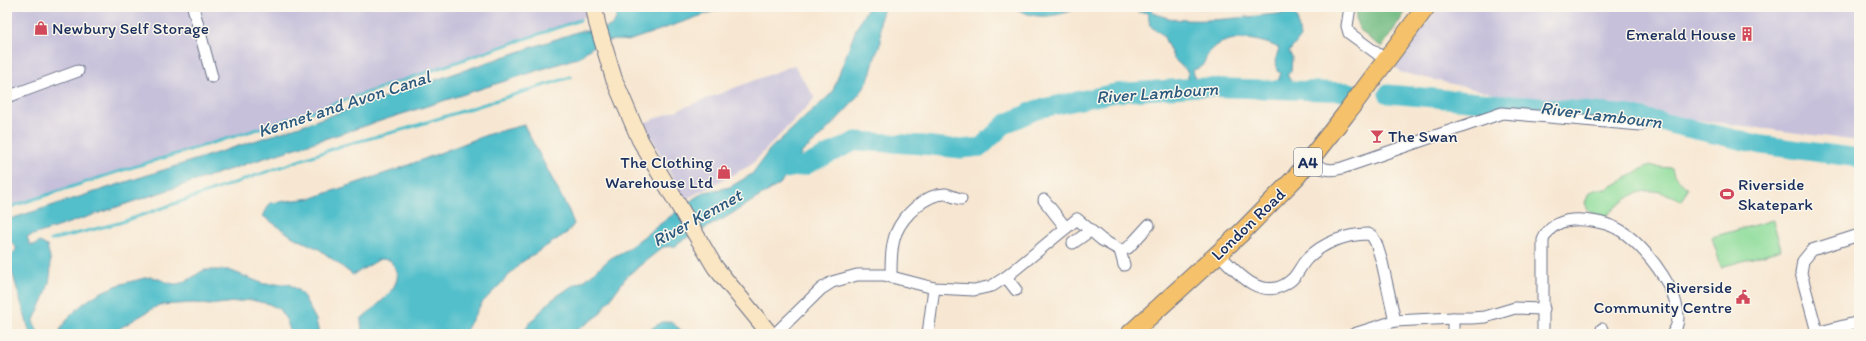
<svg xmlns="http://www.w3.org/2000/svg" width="1866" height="341" viewBox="0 0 1866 341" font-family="Itim,sans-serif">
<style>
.industrial{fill:#c6c0da}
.green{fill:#8fdd9b;stroke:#55867c}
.forest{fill:#73bc83;stroke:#477670}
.water{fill:#52bfcb;stroke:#367794}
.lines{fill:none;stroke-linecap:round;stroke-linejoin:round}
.stream{stroke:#52bfcb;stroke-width:3}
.river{stroke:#52bfcb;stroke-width:19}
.street-casing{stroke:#686f87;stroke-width:13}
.secondary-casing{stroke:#686f87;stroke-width:18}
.primary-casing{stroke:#686f87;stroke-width:20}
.street{stroke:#fff;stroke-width:11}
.secondary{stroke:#fbe6c4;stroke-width:16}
.primary{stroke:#f5c16b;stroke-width:18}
.labels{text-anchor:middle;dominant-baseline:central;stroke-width:3;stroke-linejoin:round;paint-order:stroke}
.shield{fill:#fbf7ec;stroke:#5e6b89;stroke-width:1}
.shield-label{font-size:16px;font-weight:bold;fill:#1b2f5e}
.poi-label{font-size:17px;fill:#1b2f5e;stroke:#fbf7ec;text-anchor:start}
.street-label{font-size:17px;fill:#1b2f5e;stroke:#fbf7ec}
.water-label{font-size:18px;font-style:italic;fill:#2c5a7f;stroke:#fbf7ec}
</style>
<rect width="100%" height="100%" fill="#fbf7ec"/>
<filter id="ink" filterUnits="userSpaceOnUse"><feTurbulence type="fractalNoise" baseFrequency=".025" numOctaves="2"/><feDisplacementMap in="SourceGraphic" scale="8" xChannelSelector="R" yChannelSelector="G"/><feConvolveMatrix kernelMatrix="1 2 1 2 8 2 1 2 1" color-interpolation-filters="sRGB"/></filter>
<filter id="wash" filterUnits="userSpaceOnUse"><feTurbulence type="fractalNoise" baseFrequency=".012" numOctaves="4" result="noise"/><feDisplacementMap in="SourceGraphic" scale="16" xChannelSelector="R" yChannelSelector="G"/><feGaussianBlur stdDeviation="0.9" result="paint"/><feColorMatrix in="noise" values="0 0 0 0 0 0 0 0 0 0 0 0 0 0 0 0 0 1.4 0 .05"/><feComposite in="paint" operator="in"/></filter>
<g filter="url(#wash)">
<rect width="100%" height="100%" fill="#f7e7d2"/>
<g class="industrial">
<path d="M7,7H594L580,20L275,124L117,172L7,208Z"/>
<path d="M1439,7H1859V141L1496,94L1400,72L1395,65Z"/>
<path d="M794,65L815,98L751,165L684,200L644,123Z"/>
</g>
<g class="green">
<path d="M1647,166L1672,168L1674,175L1687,189L1682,201C1647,182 1632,191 1605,217C1594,214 1589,214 1585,203L1589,193L1597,189H1607Z"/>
<path d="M1773,220L1781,250L1721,267L1712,237Z"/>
</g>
<path class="forest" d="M1357,7H1409L1382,47C1365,35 1352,29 1357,7Z"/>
<g class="water">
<path d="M617,7H629L633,13L660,7H726L628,41C608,38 594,43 580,57L240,166L27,237L30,245H35L40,242L47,246C57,277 45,295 33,322L39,334L30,333L10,265L9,257L16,250V247L11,242L7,243V220L276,134L580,31C587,32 606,29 612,25C617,21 617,13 617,7Z"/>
<path d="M868,7H884L880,21L881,42L876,54L870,75L864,88L848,108L818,139L802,152L798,161L780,184L723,219L679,242L676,246L663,247L627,276L598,316L571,334H522L530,323L550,301L572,286L585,280L611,258L626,250L696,197L705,192L730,187L752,174L770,149L832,93L856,29Z"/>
<path d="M1014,7H1081C1059,16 1035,22 1014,7Z"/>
<path d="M1135,7H1152L1151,11C1177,30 1257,14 1292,13L1297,17L1300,38L1289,52L1292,57L1291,71L1287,74L1291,82L1278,81L1281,73L1277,71L1276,58L1279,48C1258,38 1222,31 1207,56C1203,64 1204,67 1193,70L1195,79L1188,78V72L1174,59L1163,35L1150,26L1148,14L1145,12H1138Z"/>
<path d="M524,125L569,211L574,224L568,232L522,262L481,304L464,334H362L361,319C372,309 401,289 397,272C396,268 392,264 390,260L380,259L353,275L319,249L293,237L263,216L270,203L312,198L398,169L489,134Z"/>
<path d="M204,270H229L264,284H289L298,290L304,297L316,320L319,334H291L287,321L279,309L269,304L251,300L209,305L195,303L159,305L110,334H58C73,305 102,288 133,281C139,280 145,277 151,277C160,278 170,285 177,284C188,282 195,275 204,270Z"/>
<path d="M661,322H671L686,334H644Z"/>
</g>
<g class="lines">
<g class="stream">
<path d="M1192,7H1219"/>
<path d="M7,208L117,172L275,124L580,20"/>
<path d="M51,240L119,223L341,146L405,129L571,77"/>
</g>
<g class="river">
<path d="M1388,94L1630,115L1762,145L1859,158"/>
<path d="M768,172L804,166L856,141L923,145L961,149L981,147L1005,124L1038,109L1115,93L1199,87L1350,92"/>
</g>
</g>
</g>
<g filter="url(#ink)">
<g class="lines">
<defs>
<g id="street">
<path d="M193,7L212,77"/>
<path d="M1350,7L1347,26L1349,33L1386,60"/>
<path d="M7,97L78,71"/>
<path d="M1310,160C1321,169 1328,172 1342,168L1502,113L1641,125"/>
<path d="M1044,200L1066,228"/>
<path d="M1073,243L1090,231"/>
<path d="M1120,250L1124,265"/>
<path d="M1219,254C1237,273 1262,303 1290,281C1298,275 1300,266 1307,259C1322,243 1346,234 1368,234L1372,236L1376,243L1382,262L1395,321"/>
<path d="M891,277C891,262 891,246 896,233C903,216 926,193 946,194C950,195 956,198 961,199"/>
<path d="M1006,277L1016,290"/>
<path d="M1817,332L1801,273L1803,261L1812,250L1859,235"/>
<path d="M775,334L821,289L832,282L857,275H884L934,288L974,290L992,286L1006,277L1077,219L1102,240L1120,250L1128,248L1149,225"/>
<path d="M928,334L934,288"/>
<path d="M1354,334L1395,321L1453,318H1472L1485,317L1515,308L1544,309"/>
<path d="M1453,334V318"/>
<path d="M1543,334V240C1548,228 1559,221 1572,220C1585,219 1604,222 1616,228C1642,240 1696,307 1672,334"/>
<path d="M1601,334L1602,329"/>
<path d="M1812,334L1859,322"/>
</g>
<path id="secondary" d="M594,7L597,23L614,79L640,140L715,267L770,334"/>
<path id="primary" d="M1130,334L1241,233L1296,177L1345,115L1426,7"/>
</defs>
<use href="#street" class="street-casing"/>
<use href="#secondary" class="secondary-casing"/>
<use href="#primary" class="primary-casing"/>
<use href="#street" class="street"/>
<use href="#secondary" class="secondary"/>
<use href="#primary" class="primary"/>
</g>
</g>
<defs>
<symbol id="shop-bare" viewBox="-9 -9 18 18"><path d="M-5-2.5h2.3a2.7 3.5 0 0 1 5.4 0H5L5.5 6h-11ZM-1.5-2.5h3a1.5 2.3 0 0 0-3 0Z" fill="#d1495b" stroke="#fbf7ec" stroke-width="2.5" paint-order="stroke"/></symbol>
<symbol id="building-bare" viewBox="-9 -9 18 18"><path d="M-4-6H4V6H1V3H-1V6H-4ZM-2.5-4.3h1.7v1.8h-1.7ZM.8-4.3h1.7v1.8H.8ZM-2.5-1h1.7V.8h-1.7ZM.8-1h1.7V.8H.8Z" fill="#d1495b" stroke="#fbf7ec" stroke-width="2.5" paint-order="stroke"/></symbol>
<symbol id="bar-bare" viewBox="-9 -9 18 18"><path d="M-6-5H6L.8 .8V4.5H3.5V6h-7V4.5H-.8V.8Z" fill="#d1495b" stroke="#fbf7ec" stroke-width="2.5" paint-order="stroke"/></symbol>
<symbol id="stadium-bare" viewBox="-9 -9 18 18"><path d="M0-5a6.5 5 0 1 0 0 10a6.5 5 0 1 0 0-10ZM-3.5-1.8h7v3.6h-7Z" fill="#d1495b" stroke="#fbf7ec" stroke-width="2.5" paint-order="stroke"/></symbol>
<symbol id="civic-bare" viewBox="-9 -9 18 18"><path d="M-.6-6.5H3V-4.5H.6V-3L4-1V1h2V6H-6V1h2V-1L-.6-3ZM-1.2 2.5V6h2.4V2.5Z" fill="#d1495b" stroke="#fbf7ec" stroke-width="2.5" paint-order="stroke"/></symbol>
</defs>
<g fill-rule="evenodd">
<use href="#shop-bare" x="31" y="18" width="20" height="20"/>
<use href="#building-bare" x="1737" y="24" width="20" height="20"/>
<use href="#bar-bare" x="1367" y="126" width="20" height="20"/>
<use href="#shop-bare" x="714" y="162" width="20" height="20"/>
<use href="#stadium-bare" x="1717" y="184" width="20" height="20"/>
<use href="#civic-bare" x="1733" y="287" width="20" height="20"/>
</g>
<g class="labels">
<rect class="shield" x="1294" y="148" width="28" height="28" rx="3"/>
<g class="shield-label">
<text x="1308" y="162">A4</text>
</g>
<g class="poi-label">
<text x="52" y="28">Newbury Self Storage</text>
<text x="1736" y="34" text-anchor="end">Emerald House</text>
<text x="1388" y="136">The Swan</text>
<text x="713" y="162" text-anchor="end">The Clothing<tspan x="713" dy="20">Warehouse Ltd</tspan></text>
<text x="1738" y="184">Riverside<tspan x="1738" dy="20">Skatepark</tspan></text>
<text x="1732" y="287" text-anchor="end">Riverside<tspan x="1732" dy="20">Community Centre</tspan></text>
</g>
<g class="street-label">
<text transform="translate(1248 224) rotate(-44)">London Road</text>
</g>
<g class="water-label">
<text transform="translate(1157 93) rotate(-4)">River Lambourn</text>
<text transform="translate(344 104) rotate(-18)">Kennet and Avon Canal</text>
<text transform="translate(1601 115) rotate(7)">River Lambourn</text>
<text transform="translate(697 218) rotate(-29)">River Kennet</text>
</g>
</g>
<rect width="1866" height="341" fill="none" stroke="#fbf7ec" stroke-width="24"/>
</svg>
